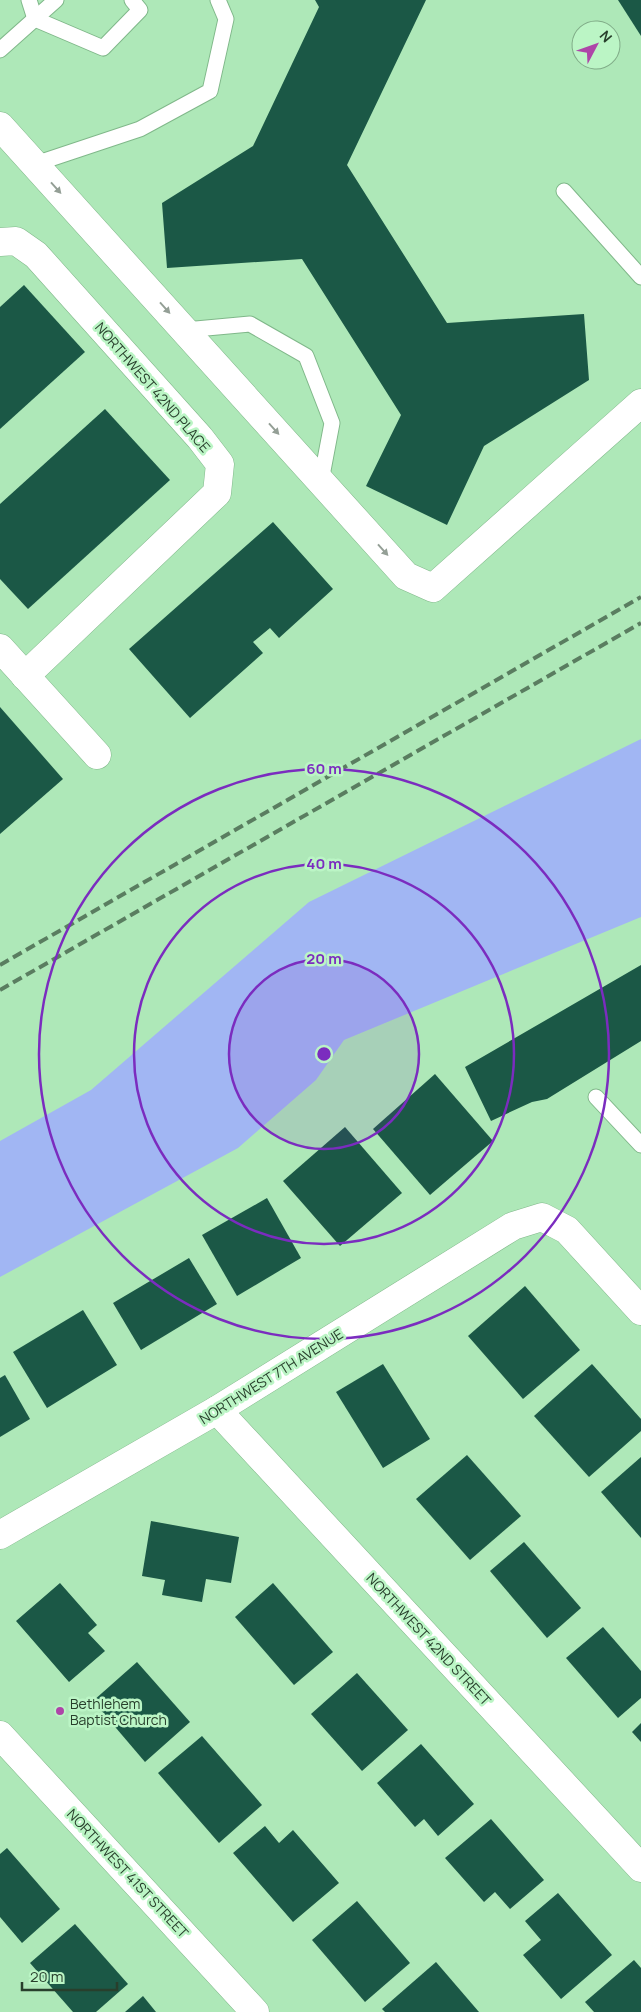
<svg xmlns="http://www.w3.org/2000/svg" width="641" height="2012" viewBox="0 0 641 2012" font-family="Manrope,sans-serif">
<style>
.water{fill:#a1b6f3}
.building{fill:#1b5846}
.lines{fill:none;stroke-linecap:round;stroke-linejoin:round}
.service-casing{stroke:#80b88a;stroke-width:17}
.minor-casing{stroke:#80b88a;stroke-width:29}
.service{stroke:#fff;stroke-width:15}
.minor{stroke:#fff;stroke-width:28}
.rail{stroke:#5a7d60;stroke-width:4;stroke-dasharray:10 5;stroke-linecap:butt}
.oneway{fill:#949f96}
.ring{fill:none;stroke:#7b2cbf;stroke-width:2.5}
.poi-dot{fill:#ae45a8;stroke:#bbf5c5;stroke-width:2}
.labels{text-anchor:middle;dominant-baseline:central;stroke-width:5;stroke-linejoin:round;paint-order:stroke}
.street-label{font-size:14px;fill:#283f2c;stroke:#bbf5c5}
.poi-label{font-size:14px;fill:#283f2c;stroke:#bbf5c5;text-anchor:start}
.centre{fill:#7b2cbf;stroke:#bbf5c5;stroke-width:2.5}
.ring-label{font-size:15px;text-anchor:middle;font-weight:bold;fill:#7b2cbf;stroke:#bbf5c5;stroke-width:5;stroke-linejoin:round;paint-order:stroke}
</style>
<rect width="100%" height="100%" fill="#aee8b8"/>
<path class="water" d="M641,739V917L344,1040L316,1080L238,1148L0,1277V1141L91,1090L309,902Z"/>
<g class="building">
<path d="M315,0H426L347,165L447,323L584,314L589,380L484,446L447,525L366,486L401,415L302,259L167,268L162,203L253,146L319,7Z"/>
<path d="M618,0H641V36Z"/>
<path d="M24,285L85,352L0,429V307Z"/>
<path d="M105,409L170,480L28,609L0,579V504Z"/>
<path d="M273,522L333,589L279,638L270,628L253,642L263,653L190,718L129,649Z"/>
<path d="M0,707L63,779L0,834Z"/>
<path d="M641,965V1041L547,1099L532,1102L491,1121L465,1067Z"/>
<path d="M435,1074L493,1141L430,1195L373,1129Z"/>
<path d="M345,1127L402,1193L340,1246L283,1181Z"/>
<path d="M267,1198L301,1258L237,1296L202,1235Z"/>
<path d="M189,1258L217,1304L141,1350L113,1303Z"/>
<path d="M525,1286L580,1350L523,1399L468,1336Z"/>
<path d="M83,1310L117,1365L47,1408L13,1352Z"/>
<path d="M383,1364L430,1439L383,1468L336,1392Z"/>
<path d="M592,1364L641,1419V1431L589,1477L534,1416Z"/>
<path d="M5,1375L30,1419L0,1437V1378Z"/>
<path d="M467,1455L521,1516L470,1560L416,1499Z"/>
<path d="M641,1457V1538L601,1492Z"/>
<path d="M151,1521L239,1537L231,1583L206,1579L202,1602L162,1595L165,1580L142,1576Z"/>
<path d="M524,1542L581,1608L547,1638L490,1571Z"/>
<path d="M60,1583L97,1625L88,1633L105,1651L69,1682L16,1621Z"/>
<path d="M273,1583L333,1652L294,1685L235,1617Z"/>
<path d="M603,1627L641,1671V1698L618,1718L566,1658Z"/>
<path d="M137,1662L190,1722L145,1762L93,1701Z"/>
<path d="M357,1673L408,1730L362,1771L311,1714Z"/>
<path d="M641,1723V1742L632,1732Z"/>
<path d="M202,1736L262,1805L219,1843L158,1773Z"/>
<path d="M421,1744L474,1804L438,1836L424,1819L415,1827L377,1783Z"/>
<path d="M491,1819L544,1880L510,1909L495,1892L484,1902L445,1858Z"/>
<path d="M265,1826L279,1843L293,1830L339,1883L293,1922L233,1853Z"/>
<path d="M7,1848L60,1909L22,1943L0,1917V1854Z"/>
<path d="M558,1893L612,1955L561,1999L523,1955L541,1940L525,1921Z"/>
<path d="M357,1901L410,1963L365,2002L312,1940Z"/>
<path d="M75,1924L128,1984L96,2012H73L30,1963Z"/>
<path d="M634,1960L641,1968V2012H594L585,2002Z"/>
<path d="M436,1962L479,2012H385L382,2009Z"/>
<path d="M143,1996L156,2012H125Z"/>
</g>
<g class="lines">
<defs>
<g id="service">
<path d="M29,0L35,19L103,48L140,10L132,0"/>
<path d="M0,50L56,0"/>
<path d="M35,164L140,129L210,91L226,19L218,0"/>
<path d="M564,191L641,277"/>
<path d="M185,330L250,324L306,356L332,423L321,481"/>
<path d="M596,1097L641,1145"/>
</g>
<g id="minor">
<path d="M0,126L406,576L433,588L641,403"/>
<path d="M0,242L16,241L36,255L200,438L220,464L217,493L25,676"/>
<path d="M0,648L97,755"/>
<path d="M217,1410L641,1868"/>
<path d="M0,1535L217,1410L513,1226L542,1217L567,1230L641,1311"/>
<path d="M0,1735L255,2012"/>
</g>
</defs>
<use href="#service" class="service-casing"/>
<use href="#minor" class="minor-casing"/>
<use href="#service" class="service"/>
<use href="#minor" class="minor"/>
<g class="rail">
<path d="M0,965L641,597"/>
<path d="M0,990L641,623"/>
</g>
</g>
<defs><path id="oneway-solid" d="M-6-.8H1V-3.2L6.5 0L1 3.2V.8H-6Z" transform="scale(1.25)"/></defs>
<g class="oneway">
<use href="#oneway-solid" transform="translate(56 188) rotate(48)"/>
<use href="#oneway-solid" transform="translate(165 308) rotate(48)"/>
<use href="#oneway-solid" transform="translate(274 429) rotate(48)"/>
<use href="#oneway-solid" transform="translate(383 550) rotate(48)"/>
</g>
<circle cx="324" cy="1054" r="95" fill="#7b2cbf" fill-opacity=".12"/>
<g class="ring">
<circle cx="324" cy="1054" r="95"/>
<circle cx="324" cy="1054" r="190"/>
<circle cx="324" cy="1054" r="285"/>
</g>
<circle class="poi-dot" cx="60" cy="1711" r="5"/>
<g class="labels">
<g class="street-label">
<text transform="translate(153 387) rotate(49)">NORTHWEST 42ND PLACE</text>
<text transform="translate(271 1376) rotate(-32)">NORTHWEST 7TH AVENUE</text>
<text transform="translate(429 1639) rotate(47)">NORTHWEST 42ND STREET</text>
<text transform="translate(128 1873) rotate(47)">NORTHWEST 41ST STREET</text>
</g>
<g class="poi-label">
<text x="70" y="1703">Bethlehem<tspan x="70" dy="16">Baptist Church</tspan></text>
</g>
</g>
<circle cx="324" cy="1054" r="8" class="centre"/>
<g class="ring-label">
<text x="324" y="774">60 m</text>
<text x="324" y="869">40 m</text>
<text x="324" y="964">20 m</text>
</g>
<g transform="translate(596 45) rotate(49)"><circle r="24" fill="#bbf5c5" stroke="#80ac88"/>
<path d="M0-4L9 19L0 12L-9 19Z" fill="#ae45a8"/>
<text y="-8" font-size="14" font-weight="bold" text-anchor="middle" fill="#283f2c">N</text>
</g>
<path d="M22 1982v8h95v-8" fill="none" stroke="#283f2c" stroke-width="2.5"/>
<text x="30" y="1982" font-size="15" fill="#283f2c" stroke="#bbf5c5" stroke-width="4" paint-order="stroke">20 m</text>
</svg>
